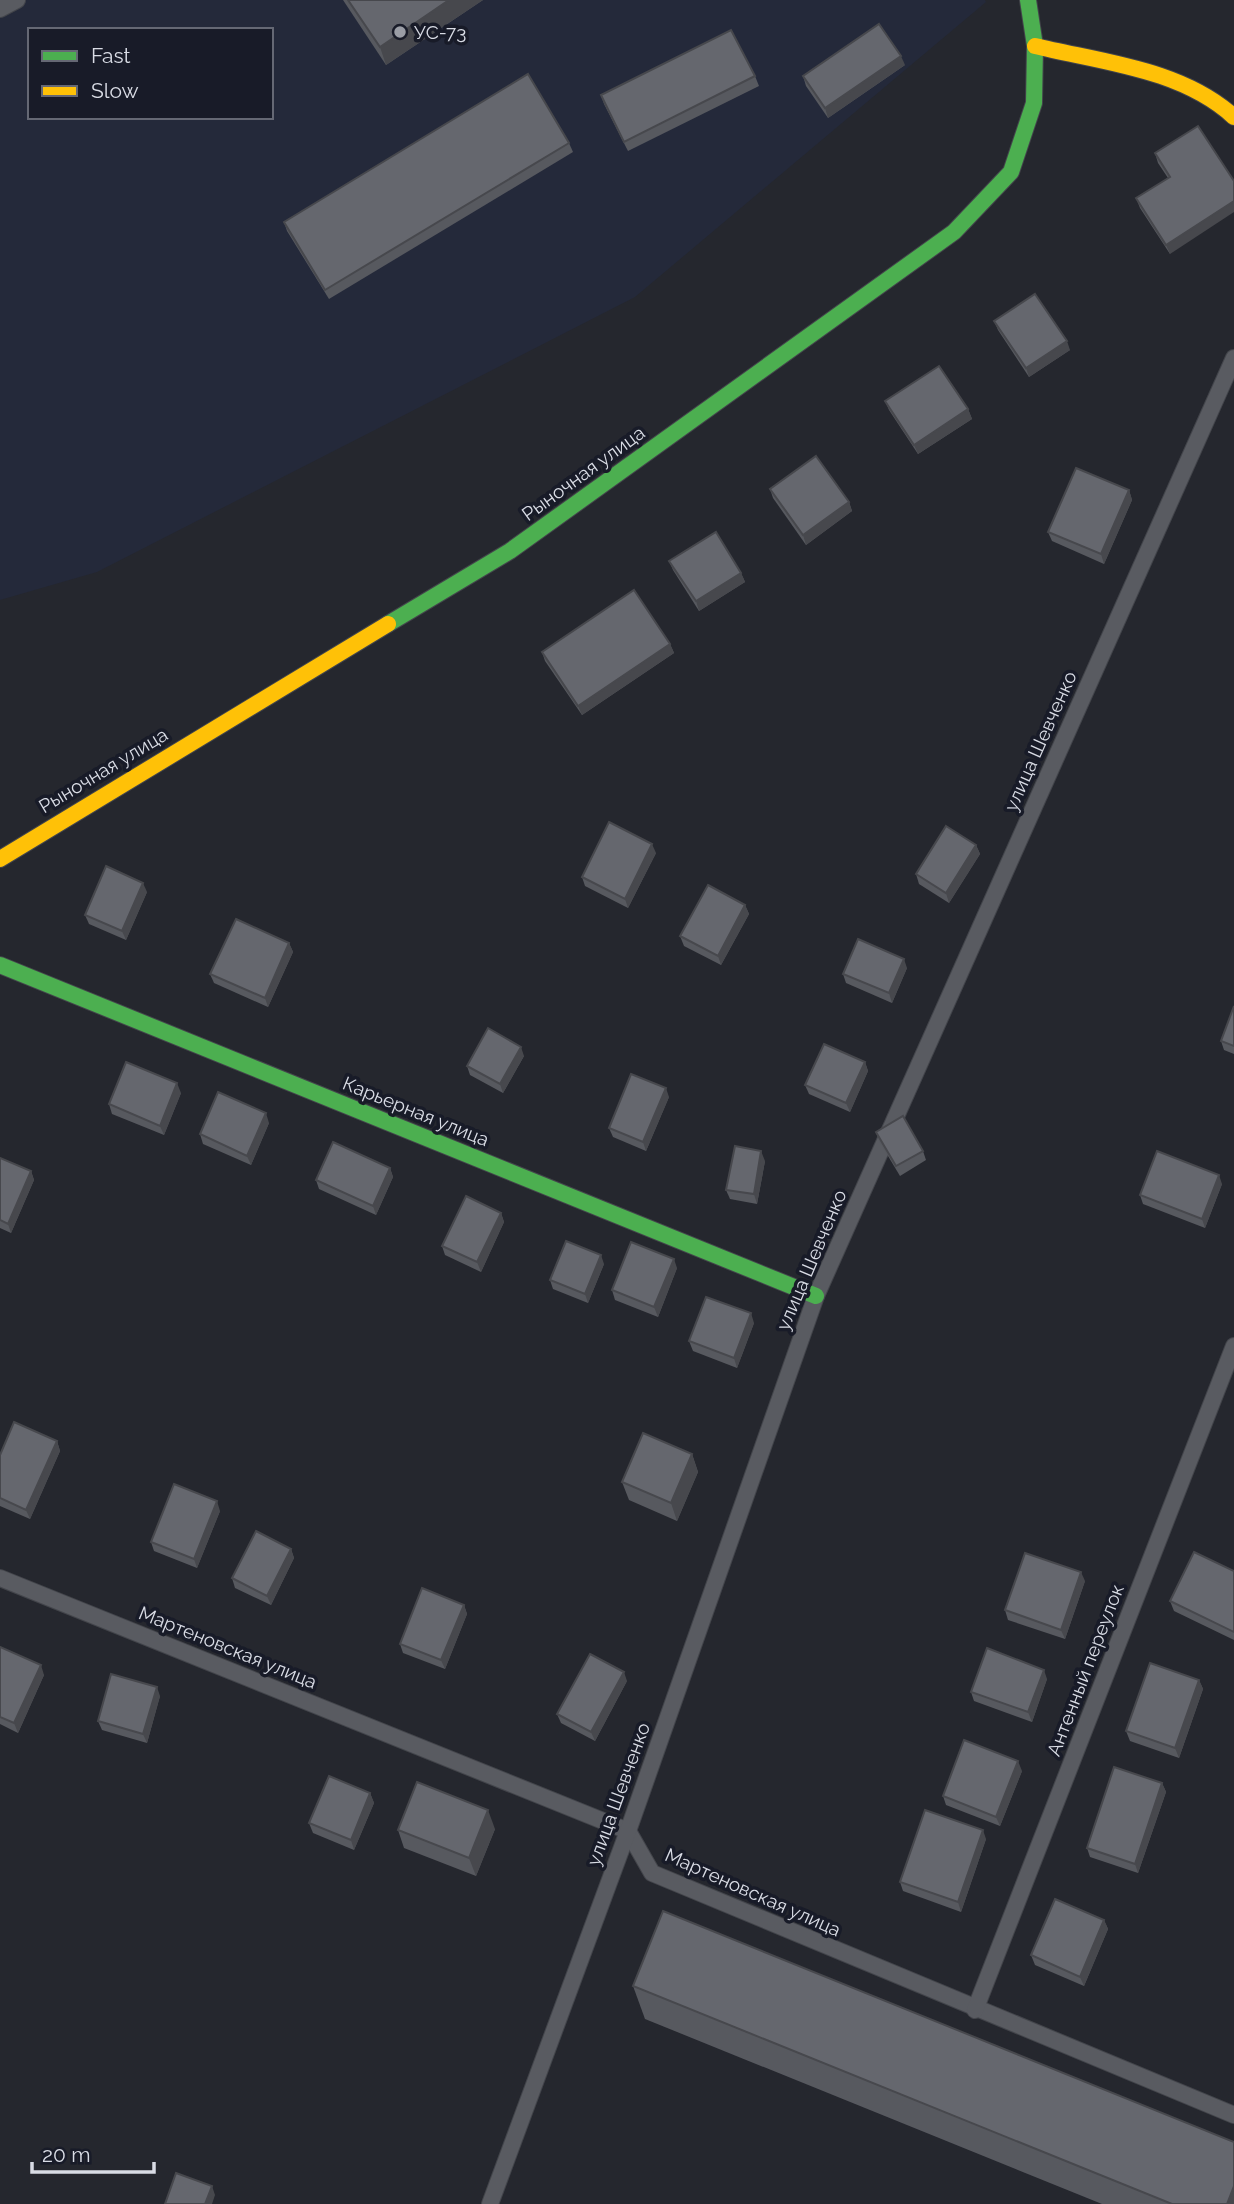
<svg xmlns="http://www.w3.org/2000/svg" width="1234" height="2204" viewBox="0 0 1234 2204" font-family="Raleway,sans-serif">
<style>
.built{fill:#24293a;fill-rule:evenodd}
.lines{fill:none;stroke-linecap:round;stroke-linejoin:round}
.lane-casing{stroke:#43454b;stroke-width:18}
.fast-casing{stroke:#43454b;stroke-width:18}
.slow-casing{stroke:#43454b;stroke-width:18}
.lane{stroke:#595b61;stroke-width:16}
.fast{stroke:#4caf50;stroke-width:16}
.slow{stroke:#ffc107;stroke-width:16}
.wall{fill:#57595f}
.shaded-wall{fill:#47484d}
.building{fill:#65676e;stroke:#47484d;stroke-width:2}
.poi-dot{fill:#9a9da5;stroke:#181b28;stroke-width:2.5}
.labels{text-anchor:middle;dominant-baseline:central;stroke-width:7;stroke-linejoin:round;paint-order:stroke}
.poi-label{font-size:19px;fill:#d9dce5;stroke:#181b28;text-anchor:start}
.street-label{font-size:19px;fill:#d9dce5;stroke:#181b28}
</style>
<rect width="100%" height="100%" fill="#25272e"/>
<path class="built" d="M0,0H985L986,2L635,297L97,572L0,600ZM30,30H271V117H30Z"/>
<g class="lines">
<defs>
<g id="lane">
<path d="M0,9L17,0"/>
<path d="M0,1578L628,1831L652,1873L1234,2115"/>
<path d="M975,2010L1234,1346"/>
<path d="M490,2204L628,1831L816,1296L1234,358"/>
</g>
<g id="fast">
<path d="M388,624L510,551L954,232L1011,172L1034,103L1035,46L1028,0"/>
<path d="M0,965L816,1296"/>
</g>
<g id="slow">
<path d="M1035,46C1101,62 1182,69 1234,117"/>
<path d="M0,859L388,624"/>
</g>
</defs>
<use href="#lane" class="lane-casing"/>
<use href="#fast" class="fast-casing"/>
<use href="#slow" class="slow-casing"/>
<use href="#lane" class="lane"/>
<use href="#fast" class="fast"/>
<use href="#slow" class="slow"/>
</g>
<g class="wall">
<path d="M343,0H483L386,65Z"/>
<path d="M905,65L828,118L806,86L803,76Z"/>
<path d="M755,76L759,86L628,151L604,104L601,95Z"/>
<path d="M1198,126L1170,254L1140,208L1136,198L1168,178L1158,163L1155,153Z"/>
<path d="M569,143L573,152L329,299L287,231L284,222Z"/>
<path d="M994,321L1070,350L1029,377L998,330Z"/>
<path d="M885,401L968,409L972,419L918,454L889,410Z"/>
<path d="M770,489L849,502L852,511L806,545L773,498Z"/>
<path d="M1129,490L1132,500L1104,564L1052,541L1048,532Z"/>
<path d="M669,561L741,573L745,582L699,611L673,570Z"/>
<path d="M670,644L674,653L582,715L545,661L542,652Z"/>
<path d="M976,845L980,854L949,903L919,884L916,874Z"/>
<path d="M656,853L628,908L585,886L582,877Z"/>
<path d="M147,892L126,940L89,924L85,915Z"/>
<path d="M745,905L749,914L721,965L684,946L680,936Z"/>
<path d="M289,943L293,952L268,1007L214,983L210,974Z"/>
<path d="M907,968L892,1003L846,983L843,974Z"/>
<path d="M1234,1006V1054L1224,1050L1221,1041Z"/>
<path d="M524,1056L503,1093L470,1075L467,1066Z"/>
<path d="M865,1062L868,1071L850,1112L809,1094L805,1085Z"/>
<path d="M181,1093L164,1135L112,1114L109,1104Z"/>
<path d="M669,1097L646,1151L613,1137L609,1128Z"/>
<path d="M269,1123L251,1165L203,1144L200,1134Z"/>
<path d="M876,1132L923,1151L926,1160L900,1176L879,1141Z"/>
<path d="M0,1158L31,1171L34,1180L11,1233L0,1228Z"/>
<path d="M765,1161L757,1204L730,1199L726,1190Z"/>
<path d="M390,1168L393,1177L376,1215L319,1189L316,1180Z"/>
<path d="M1222,1184L1205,1228L1143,1204L1140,1195Z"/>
<path d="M501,1213L504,1222L481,1272L445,1255L442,1246Z"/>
<path d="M604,1264L588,1303L553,1289L550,1280Z"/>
<path d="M677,1268L658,1317L615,1300L612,1290Z"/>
<path d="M754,1323L737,1368L693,1351L689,1341Z"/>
<path d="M57,1441L60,1451L30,1519L0,1506V1455Z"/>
<path d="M692,1454L698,1472L677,1521L629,1500L622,1482Z"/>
<path d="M220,1511L197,1568L154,1551L151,1542Z"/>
<path d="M291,1549L294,1558L271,1605L235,1588L232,1578Z"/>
<path d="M1234,1571V1640L1174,1611L1170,1601Z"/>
<path d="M1085,1581L1065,1639L1008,1620L1005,1610Z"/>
<path d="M464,1605L467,1614L445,1669L403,1653L400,1644Z"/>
<path d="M0,1647L44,1675L18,1733L0,1724Z"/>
<path d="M1047,1679L1032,1722L974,1701L971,1692Z"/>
<path d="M1199,1680L1203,1689L1179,1758L1130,1741L1126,1731Z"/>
<path d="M627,1681L595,1741L561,1723L557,1714Z"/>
<path d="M160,1696L147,1743L102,1730L98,1721Z"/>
<path d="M1022,1771L1000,1826L946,1805L943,1796Z"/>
<path d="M1162,1783L1166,1792L1138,1873L1090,1857L1087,1848Z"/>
<path d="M370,1793L374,1803L354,1850L313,1833L309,1823Z"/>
<path d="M495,1829L476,1876L404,1848L398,1830Z"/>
<path d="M986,1839L961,1912L903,1891L900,1882Z"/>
<path d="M1104,1920L1108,1929L1084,1986L1035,1965L1031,1955Z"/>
<path d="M633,1986L1234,2204H1102L645,2019Z"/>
</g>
<g class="shaded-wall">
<path d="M449,0H483L386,65L380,47Z"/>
<path d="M901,56L905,65L828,118L825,108Z"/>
<path d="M1234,201V212L1170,254L1166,245Z"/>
<path d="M1067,341L1070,350L1029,377L1026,368Z"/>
<path d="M968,409L972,419L918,454L914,445Z"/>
<path d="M1129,490L1132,500L1104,564L1101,554Z"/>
<path d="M849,502L852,511L806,545L803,535Z"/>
<path d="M741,573L745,582L699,611L696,601Z"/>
<path d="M670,644L674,653L582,715L578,706Z"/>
<path d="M652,844L656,853L628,908L625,899Z"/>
<path d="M976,845L980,854L949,903L946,893Z"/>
<path d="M143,883L147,892L126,940L122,931Z"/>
<path d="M745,905L749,914L721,965L718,956Z"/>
<path d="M289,943L293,952L268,1007L265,998Z"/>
<path d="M904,959L907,968L892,1003L889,993Z"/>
<path d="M521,1047L524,1056L503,1093L500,1084Z"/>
<path d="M865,1062L868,1071L850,1112L846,1103Z"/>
<path d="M177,1083L181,1093L164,1135L160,1126Z"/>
<path d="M666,1088L669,1097L646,1151L643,1142Z"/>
<path d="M266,1113L269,1123L251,1165L247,1156Z"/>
<path d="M761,1151L765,1161L757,1204L754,1194Z"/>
<path d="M390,1168L393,1177L376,1215L373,1206Z"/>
<path d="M31,1171L34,1180L11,1233L8,1224Z"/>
<path d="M1219,1175L1222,1184L1205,1228L1202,1219Z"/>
<path d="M501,1213L504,1222L481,1272L477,1262Z"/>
<path d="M601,1255L604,1264L588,1303L585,1294Z"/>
<path d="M674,1259L677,1268L658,1317L654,1307Z"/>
<path d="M751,1313L754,1323L737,1368L734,1358Z"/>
<path d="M57,1441L60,1451L30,1519L26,1510Z"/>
<path d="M692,1454L698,1472L677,1521L671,1503Z"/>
<path d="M217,1501L220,1511L197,1568L194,1559Z"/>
<path d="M291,1549L294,1558L271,1605L267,1596Z"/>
<path d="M1081,1572L1085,1581L1065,1639L1061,1630Z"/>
<path d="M464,1605L467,1614L445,1669L441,1660Z"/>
<path d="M41,1665L44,1675L18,1733L14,1723Z"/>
<path d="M1044,1670L1047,1679L1032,1722L1028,1712Z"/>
<path d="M624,1672L627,1681L595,1741L591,1732Z"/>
<path d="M1199,1680L1203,1689L1179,1758L1175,1748Z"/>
<path d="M157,1687L160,1696L147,1743L143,1734Z"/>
<path d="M1018,1761L1022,1771L1000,1826L996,1817Z"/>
<path d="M1162,1783L1166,1792L1138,1873L1135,1864Z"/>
<path d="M370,1793L374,1803L354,1850L351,1840Z"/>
<path d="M488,1810L495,1829L476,1876L469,1858Z"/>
<path d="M983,1830L986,1839L961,1912L958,1902Z"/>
<path d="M1104,1920L1108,1929L1084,1986L1080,1977Z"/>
<path d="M212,2186L215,2195L212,2204H205Z"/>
<path d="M1234,2186V2204H1227Z"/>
</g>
<g class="building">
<path d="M348,0H449L380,47Z"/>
<path d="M879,24L901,56L825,108L803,76Z"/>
<path d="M731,30L755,76L624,142L601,95Z"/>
<path d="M528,74L569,143L325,290L284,222Z"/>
<path d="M1198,126L1234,181V201L1166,245L1136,198L1170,177L1155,153Z"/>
<path d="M1035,294L1067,341L1026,368L994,321Z"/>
<path d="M939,366L968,409L914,445L885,401Z"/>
<path d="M816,456L849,502L803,535L770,489Z"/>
<path d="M1076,468L1129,490L1101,554L1048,532Z"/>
<path d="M716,532L741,573L696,601L669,561Z"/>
<path d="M634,590L670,644L578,706L542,652Z"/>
<path d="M609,822L652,844L625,899L582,877Z"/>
<path d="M946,826L976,845L946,893L916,874Z"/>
<path d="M106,866L143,883L122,931L85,915Z"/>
<path d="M708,885L745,905L718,956L680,936Z"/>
<path d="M236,919L289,943L265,998L210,974Z"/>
<path d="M858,939L904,959L889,993L843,974Z"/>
<path d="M1234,1006V1046L1221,1041Z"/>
<path d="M488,1028L521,1047L500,1084L467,1066Z"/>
<path d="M824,1044L865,1062L846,1103L805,1085Z"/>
<path d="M126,1062L177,1083L160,1126L109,1104Z"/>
<path d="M631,1074L666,1088L643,1142L609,1128Z"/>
<path d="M218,1092L266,1113L247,1156L200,1134Z"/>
<path d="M903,1116L923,1151L896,1166L876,1132Z"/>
<path d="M333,1142L390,1168L373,1206L316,1180Z"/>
<path d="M735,1146L761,1151L754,1194L726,1190Z"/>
<path d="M1157,1151L1219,1175L1202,1219L1140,1195Z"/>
<path d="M0,1158L31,1171L8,1224L0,1220Z"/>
<path d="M466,1196L501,1213L477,1262L442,1246Z"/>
<path d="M566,1241L601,1255L585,1294L550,1280Z"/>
<path d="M631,1242L674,1259L654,1307L612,1290Z"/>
<path d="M706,1297L751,1313L734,1358L689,1341Z"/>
<path d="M14,1422L57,1441L26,1510L0,1498V1455Z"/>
<path d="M643,1433L692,1454L671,1503L622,1482Z"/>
<path d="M174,1484L217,1501L194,1559L151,1542Z"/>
<path d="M256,1531L291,1549L267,1596L232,1578Z"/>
<path d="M1194,1552L1234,1571V1632L1170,1601Z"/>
<path d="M1025,1553L1081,1572L1061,1630L1005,1610Z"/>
<path d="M422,1588L464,1605L441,1660L400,1644Z"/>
<path d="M0,1647L41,1665L14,1723L0,1717Z"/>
<path d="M987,1648L1044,1670L1028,1712L971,1692Z"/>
<path d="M590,1654L624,1672L591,1732L557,1714Z"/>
<path d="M1150,1663L1199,1680L1175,1748L1126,1731Z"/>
<path d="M111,1674L157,1687L143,1734L98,1721Z"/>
<path d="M964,1740L1018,1761L996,1817L943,1796Z"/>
<path d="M1114,1767L1162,1783L1135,1864L1087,1848Z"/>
<path d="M329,1776L370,1793L351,1840L309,1823Z"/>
<path d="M417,1782L488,1810L469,1858L398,1830Z"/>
<path d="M925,1810L983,1830L958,1902L900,1882Z"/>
<path d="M1055,1899L1104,1920L1080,1977L1031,1955Z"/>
<path d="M663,1911L1234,2142V2186L1227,2204H1172L633,1986Z"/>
<path d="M176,2173L212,2186L205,2204H165Z"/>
</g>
<circle class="poi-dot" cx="400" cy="32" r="7"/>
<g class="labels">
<g class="poi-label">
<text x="414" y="32">УС-73</text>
</g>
<g class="street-label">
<text transform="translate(583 473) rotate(-36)">Рыночная улица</text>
<text transform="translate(1040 741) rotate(-66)">улица Шевченко</text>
<text transform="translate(103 770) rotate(-31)">Рыночная улица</text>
<text transform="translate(416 1111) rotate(22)">Карьерная улица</text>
<text transform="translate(811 1260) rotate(-67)">улица Шевченко</text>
<text transform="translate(228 1647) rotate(22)">Мартеновская улица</text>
<text transform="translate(1085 1670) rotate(-69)">Антенный переулок</text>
<text transform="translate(618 1794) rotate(-70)">улица Шевченко</text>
<text transform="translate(753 1892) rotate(24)">Мартеновская улица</text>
</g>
</g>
<rect x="28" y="28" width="245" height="91" fill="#181b28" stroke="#656874" stroke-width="2"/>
<rect x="42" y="51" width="35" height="10" fill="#4caf50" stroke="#656874" stroke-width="2"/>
<text x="91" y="63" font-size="21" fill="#d9dce5">Fast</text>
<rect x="42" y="86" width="35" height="10" fill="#ffc107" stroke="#656874" stroke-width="2"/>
<text x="91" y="98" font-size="21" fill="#d9dce5">Slow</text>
<path d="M32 2162v10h122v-10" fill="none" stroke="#d9dce5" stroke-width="3.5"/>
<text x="42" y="2162" font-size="21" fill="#d9dce5" stroke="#181b28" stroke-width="5" paint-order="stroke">20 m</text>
</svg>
